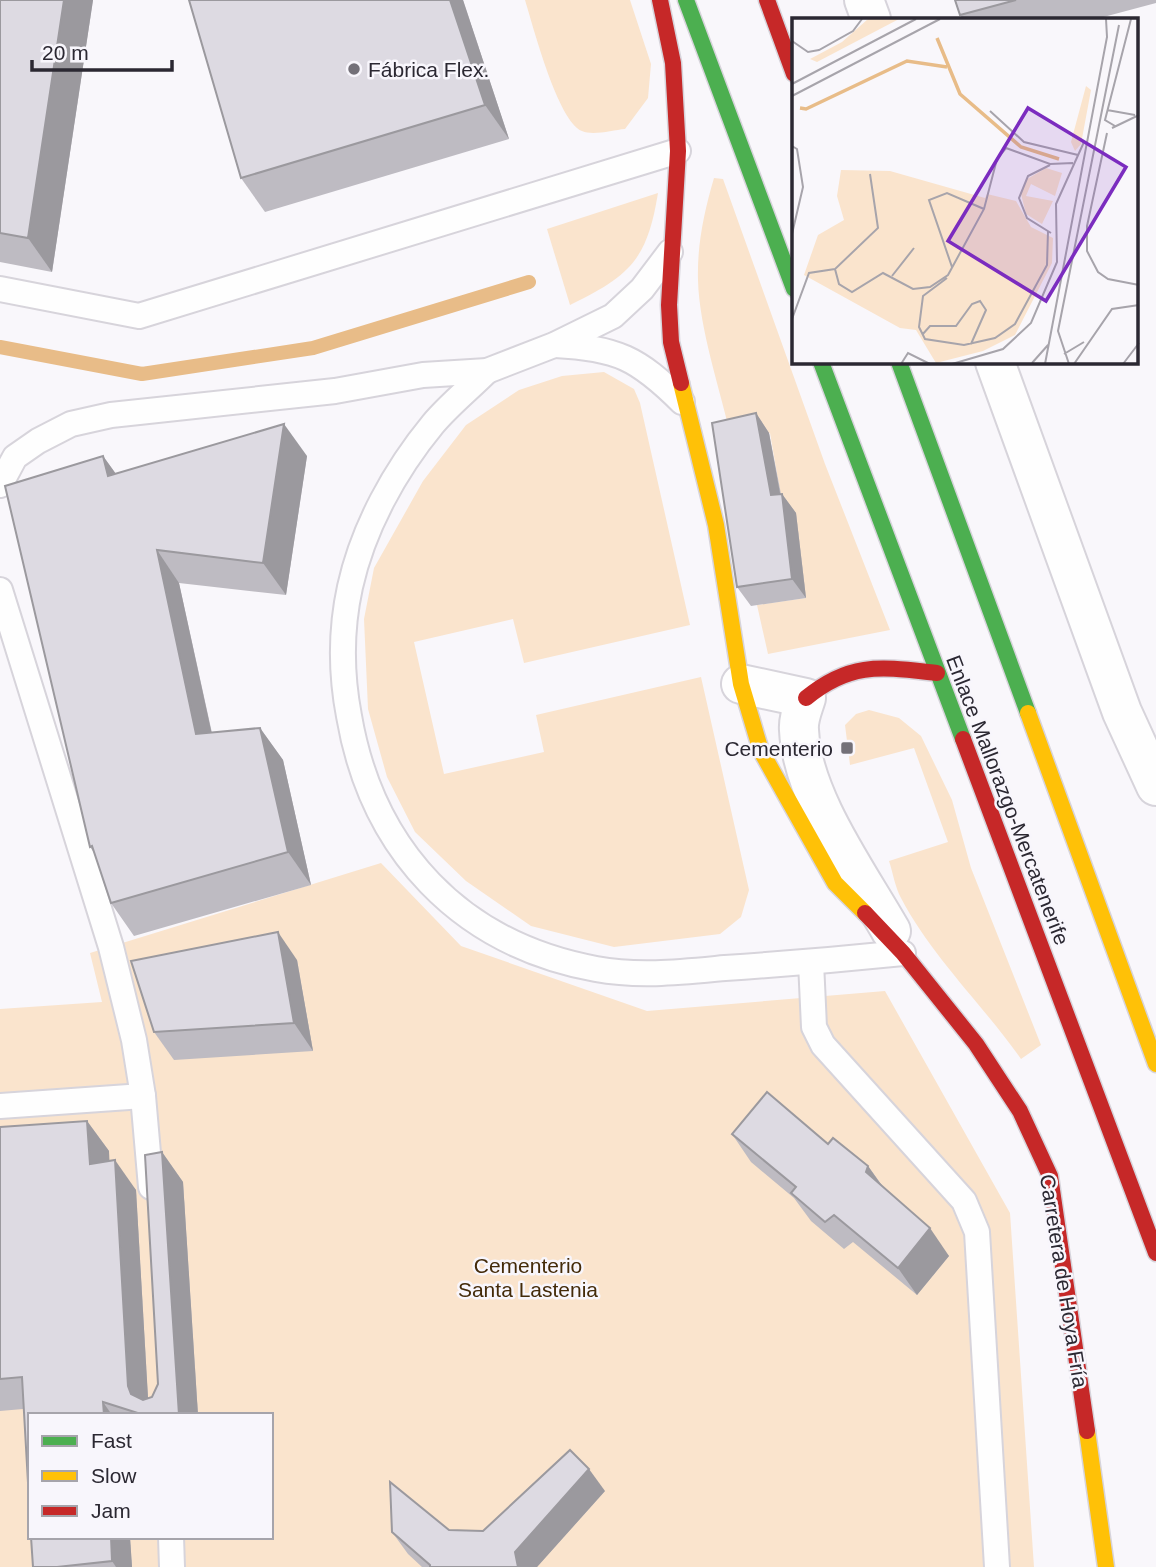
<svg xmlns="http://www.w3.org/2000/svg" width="1156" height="1567" viewBox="0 0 1156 1567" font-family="Arial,sans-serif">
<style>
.green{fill:#fae4cd;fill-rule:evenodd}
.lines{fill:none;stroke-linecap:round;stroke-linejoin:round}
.stream{stroke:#e8bc88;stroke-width:14}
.lane-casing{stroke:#d7d4db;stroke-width:28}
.street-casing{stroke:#d7d4db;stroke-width:42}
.fast-casing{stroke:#d7d4db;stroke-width:19}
.slow-casing{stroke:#d7d4db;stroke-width:19}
.jam-casing{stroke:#d7d4db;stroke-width:19}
.lane{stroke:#fefefe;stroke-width:24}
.street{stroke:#fefefe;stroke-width:38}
.fast{stroke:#4caf50;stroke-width:16}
.slow{stroke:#ffc107;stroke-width:16}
.jam{stroke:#c62828;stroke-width:16}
.wall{fill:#bebbc2}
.shaded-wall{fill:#9b999e}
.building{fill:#dddae2;stroke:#9b999e;stroke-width:2}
.poi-dot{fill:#737078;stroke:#f8f6fc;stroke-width:2.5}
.labels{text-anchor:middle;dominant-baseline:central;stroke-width:5;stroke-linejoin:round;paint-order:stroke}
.poi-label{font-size:21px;fill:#2b2832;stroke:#f8f6fc;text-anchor:start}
.street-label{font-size:21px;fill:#2b2832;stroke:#f8f6fc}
.park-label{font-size:21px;fill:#442b09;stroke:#f8f6fc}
.inset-river{fill:none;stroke:#e8bc88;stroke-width:3.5}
.inset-road{fill:none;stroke:#a7a4ab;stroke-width:2}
.view{fill:#7b2cbf;fill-opacity:0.15;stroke:#7b2cbf;stroke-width:3.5}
.inset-edge{fill:none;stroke:#2b2832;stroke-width:3.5}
</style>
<rect width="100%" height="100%" fill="#f9f7fb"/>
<g class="green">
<path d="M525,0H630L651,64L648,98L625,129C613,130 593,136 582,131C558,122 533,26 525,0Z"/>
<path d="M714,178L723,179L825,464L890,630L768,654L757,605L806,598L784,515L770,433L732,441C721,393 699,328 698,280C697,245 704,212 714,178Z"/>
<path d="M658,193C647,261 629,276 570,305L547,229Z"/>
<path d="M604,372L634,389L640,403L690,625L524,663L513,619L414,642L444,774L544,752L536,715L701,677L749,890L741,917L720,934L614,947L531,926L466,881L415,832L387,777L368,709L364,619L374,568L423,481L466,425L519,390L562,376Z"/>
<path d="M869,710L899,718L921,736L952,800L971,868L1041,1045L1021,1059C983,1005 932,957 901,898C895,887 893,873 889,861L948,842L914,748L850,765L845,725L856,714Z"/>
<path d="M381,863L461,946L647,1011L885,991L1010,1213L1034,1567H0V1009L102,1002L90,953ZM30,1415H271V1537H30Z"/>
</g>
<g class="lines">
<path class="stream" d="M0,347L142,374L313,348L529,282"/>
<defs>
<g id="lane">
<path d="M0,289L139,316L678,151"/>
<path d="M555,345C617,348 638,358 682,402"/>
<path d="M487,371C469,389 449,405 433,424C395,470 363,528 350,587C341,628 341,674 349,716C372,850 460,944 596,969C639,977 682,972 725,968C785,964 844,959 903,953"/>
<path d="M0,485L15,457L38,441L71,424L111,415L335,391L423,375L487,371L554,345L613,316L642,289L670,252"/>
<path d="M0,590L111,947L134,1040L143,1096L151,1187"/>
<path d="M811,962L814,1027L823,1045L964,1201L977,1232L997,1567"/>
<path d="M0,1106L143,1096"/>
<path d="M171,1537L172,1567"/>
</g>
<g id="street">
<path d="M864,0L871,19"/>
<path d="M995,362L1122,712L1156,786"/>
<path d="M741,684L806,698C803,708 798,719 799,730C802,797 858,873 891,931"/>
</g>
<g id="fast">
<path d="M686,0L794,289"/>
<path d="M821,362L963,739"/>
<path d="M899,362L1028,713"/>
</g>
<g id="slow">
<path d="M681,383L716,525L741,684L761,751L835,883L865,913"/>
<path d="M1028,713L1156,1064"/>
<path d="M1087,1431L1106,1567"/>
</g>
<g id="jam">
<path d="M660,0L673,63L678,151L669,305L671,342L681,383"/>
<path d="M767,0L794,74"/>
<path d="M806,698C851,661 882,667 937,673"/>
<path d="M963,739L1156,1253"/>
<path d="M865,913L903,953L976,1044L1020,1111L1050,1176L1087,1431"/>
</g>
</defs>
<use href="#lane" class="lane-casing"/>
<use href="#street" class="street-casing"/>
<use href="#fast" class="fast-casing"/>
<use href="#slow" class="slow-casing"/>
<use href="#jam" class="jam-casing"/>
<use href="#lane" class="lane"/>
<use href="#street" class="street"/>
<use href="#fast" class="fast"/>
<use href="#slow" class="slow"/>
<use href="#jam" class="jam"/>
</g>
<g class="wall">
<path d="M0,0H93L52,272L0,262Z"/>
<path d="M463,0L509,139L265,212L241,178Z"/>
<path d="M955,0H1156V3L1096,19H963L960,15Z"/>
<path d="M756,413L769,433L781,494H782L796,513L806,598L751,606L737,587Z"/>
<path d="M103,456L116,474L307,456L286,595L179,583L212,733L260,728L283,760L311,885L134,936L111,903L95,854L90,847Z"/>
<path d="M297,960L313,1051L174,1060L154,1032Z"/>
<path d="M87,1121L109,1151V1161L136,1190L148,1398L152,1397L158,1384L162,1152L183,1182L198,1415H30L23,1409L0,1411V1127Z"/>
<path d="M732,1134L828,1144L868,1166L884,1188L949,1256L917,1295L853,1242L844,1249L811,1221L794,1198L751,1162Z"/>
<path d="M605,1491L537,1567H422L408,1554L392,1532L449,1530L483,1531Z"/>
<path d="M31,1537H130L132,1567H33Z"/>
</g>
<g class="shaded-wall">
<path d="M64,0H93L52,272L28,238Z"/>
<path d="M450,0H463L509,139L485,105Z"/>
<path d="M756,413L769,433L784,515L771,495Z"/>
<path d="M284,424L307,456L286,595L263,563Z"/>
<path d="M103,456L126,488L108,476Z"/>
<path d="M782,494L796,513L806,598L792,579Z"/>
<path d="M157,550L179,583L219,767L196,734Z"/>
<path d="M260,728L283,760L311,885L288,852Z"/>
<path d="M278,932L297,960L313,1051L294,1023Z"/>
<path d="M87,1121L109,1151L111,1194L90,1164Z"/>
<path d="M162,1152L183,1182L198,1415H179Z"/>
<path d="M115,1160L136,1190L149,1415L131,1394L128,1386Z"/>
<path d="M868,1166L887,1193L866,1172Z"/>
<path d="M930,1228L949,1256L917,1295L898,1268Z"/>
<path d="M103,1402L112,1415H104Z"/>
<path d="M589,1469L605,1491L537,1567H518L515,1552Z"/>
<path d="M111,1537H130L132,1567H116L112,1561Z"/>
</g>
<g class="building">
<path d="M0,0H64L28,238L0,233Z"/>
<path d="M189,0H450L485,105L241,178Z"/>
<path d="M955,0H1016L960,15Z"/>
<path d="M756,413L771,495L782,494L792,579L737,587L712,423Z"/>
<path d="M284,424L263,563L157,550L196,734L260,728L288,852L111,903L92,846L90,847L5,486L103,456L108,476Z"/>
<path d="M278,932L294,1023L154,1032L131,961Z"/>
<path d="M767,1092L828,1144L833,1138L868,1166L866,1172L930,1228L898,1268L834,1215L825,1222L791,1193L796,1187L732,1134Z"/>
<path d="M87,1121L90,1164L115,1160L128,1386L131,1394L143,1400L152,1397L158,1384L145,1155L162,1152L179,1415H144L103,1402L104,1415H30V1518L22,1377L0,1379V1127Z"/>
<path d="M570,1450L589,1469L515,1552L518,1567H430V1565L392,1532L390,1482L449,1530L483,1531Z"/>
<path d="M31,1537H111L112,1561L57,1567H33Z"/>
</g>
<g class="poi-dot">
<circle cx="354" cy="69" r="7"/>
<rect x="840" y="741" width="14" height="14" rx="3.5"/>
</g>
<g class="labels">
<g class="poi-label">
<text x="368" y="69">Fábrica Flex.</text>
<text x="833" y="748" text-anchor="end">Cementerio</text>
</g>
<g class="street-label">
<text transform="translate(1008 800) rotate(69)">Enlace Mallorazgo-Mercatenerife</text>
<text transform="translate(1064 1281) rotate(81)">Carretera de Hoya Fría</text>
</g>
<g class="park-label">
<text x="528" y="1265">Cementerio<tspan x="528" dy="24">Santa Lastenia</tspan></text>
</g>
</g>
<g transform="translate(792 18)">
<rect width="346" height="346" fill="#f9f7fb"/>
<path d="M76,1H107L25,44L18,41L50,24ZM294,68L299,72L289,126L283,133L279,124ZM254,150L270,155L263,178L239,166L234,178L261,183L250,206L234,196L229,176L235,161ZM49,152L98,153L193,180L195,176L224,183L239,209L261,220L260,245L223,317L191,333L144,345L124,312L108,310L12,257L26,217L52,202L45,178Z" fill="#fae4cd"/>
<path class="inset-river" d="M145,20L168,76L229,129L267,141M8,90L14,91L115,43L155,49"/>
<path class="inset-road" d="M0,23L16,34L27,32L61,13L70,1M0,66L124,1M0,78L148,1M315,92L343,97M198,93L232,124L286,137M323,108L313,102L339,1M320,110L347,97M315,115L295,208V233L306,254L316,261L347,267M0,128L5,131L11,169L0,216M258,147L236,158L227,180L235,200L259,215M78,156L86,210L43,251L47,266L60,274L91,255L121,271L138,269L156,257L192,191L205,141L214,130L258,146L281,145M160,249L137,182L155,175L192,191M100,258L122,230M155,260L131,278L127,309L133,321L172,327L203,320L223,306L255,247L256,213M0,301L17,255L43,251M130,317L138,308H164L180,286L188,283L194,292L179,326M272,336L292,324M240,345L256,327M109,346L116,335L138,346M160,346L211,331L239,305L265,244L264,186L292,124M253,346L315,19L314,1M277,346L266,313L327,7M282,346L320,291L347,287M331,346L347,325"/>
<path class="view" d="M236,90L334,149L254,283L156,223Z"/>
<rect width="346" height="346" class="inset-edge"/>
</g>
<rect x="28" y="1413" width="245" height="126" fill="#f8f6fc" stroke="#a6a4ab" stroke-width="2"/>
<rect x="42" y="1436" width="35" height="10" fill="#4caf50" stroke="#a6a4ab" stroke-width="2"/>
<text x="91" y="1448" font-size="21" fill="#2b2832">Fast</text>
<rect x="42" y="1471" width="35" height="10" fill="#ffc107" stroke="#a6a4ab" stroke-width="2"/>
<text x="91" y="1483" font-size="21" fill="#2b2832">Slow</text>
<rect x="42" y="1506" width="35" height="10" fill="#c62828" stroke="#a6a4ab" stroke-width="2"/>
<text x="91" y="1518" font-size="21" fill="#2b2832">Jam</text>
<path d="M32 60v10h140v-10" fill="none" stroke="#2b2832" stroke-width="3.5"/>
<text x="42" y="60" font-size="21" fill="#2b2832" stroke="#f8f6fc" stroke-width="5" paint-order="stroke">20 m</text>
</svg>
